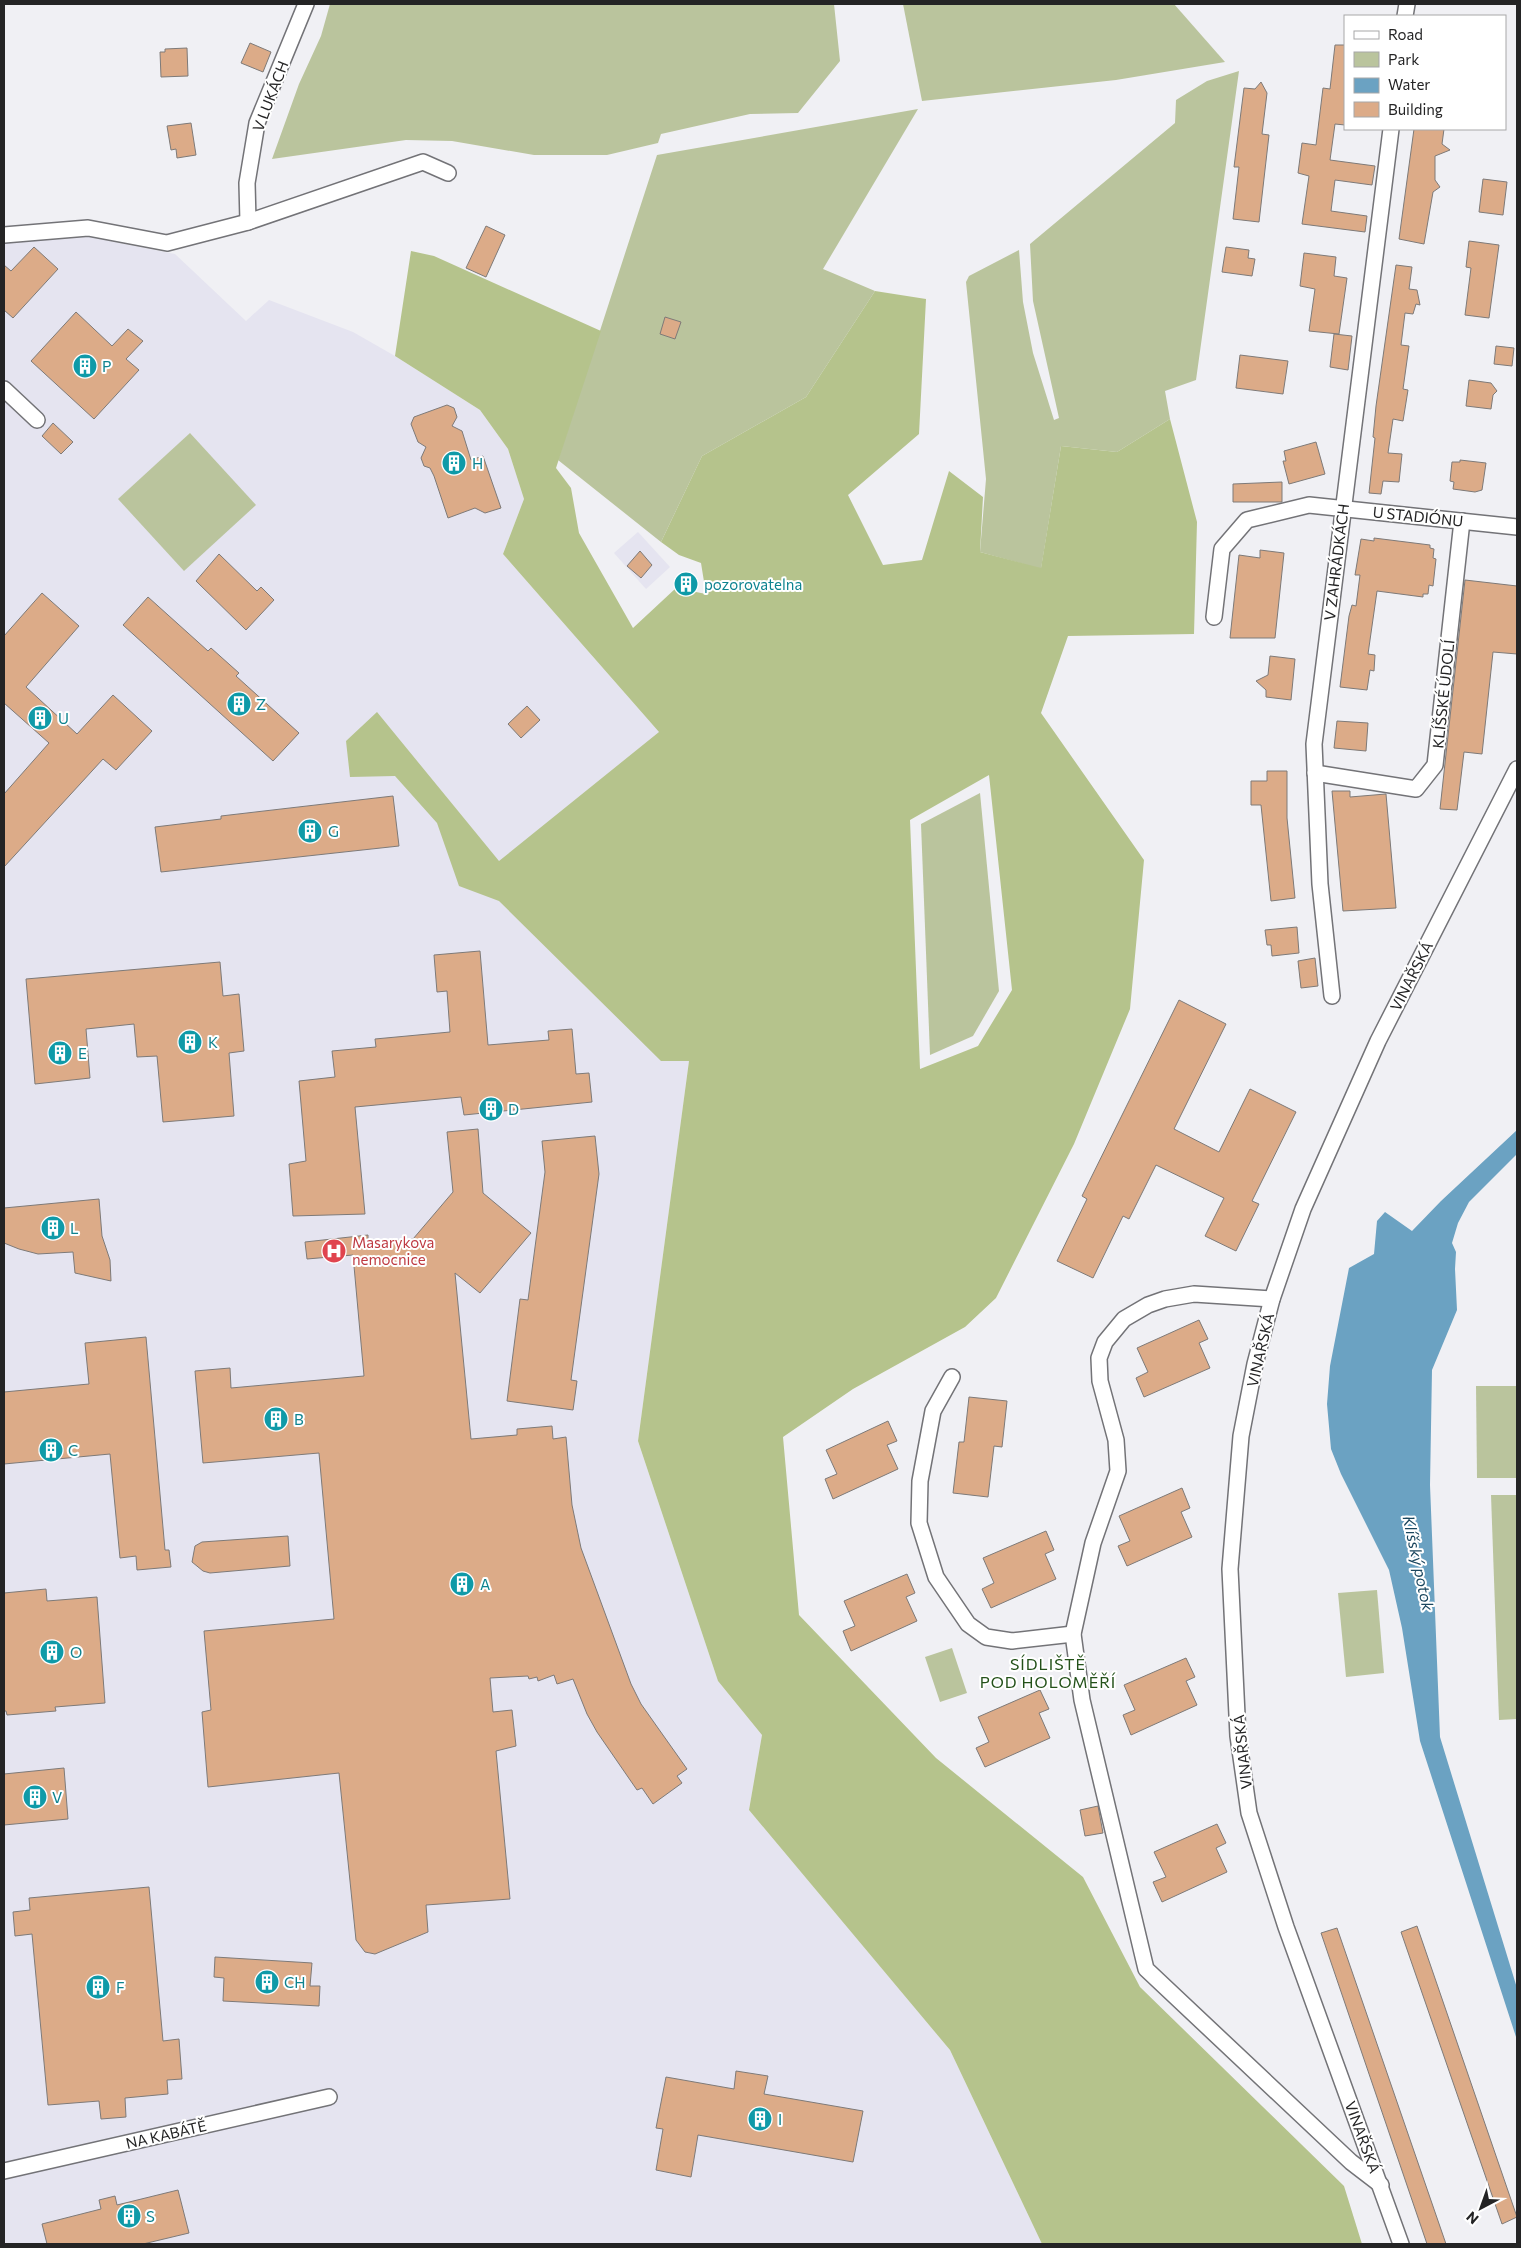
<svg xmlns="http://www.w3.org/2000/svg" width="1521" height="2248" viewBox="0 0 1521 2248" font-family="Commissioner,sans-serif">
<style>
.built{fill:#e5e4f0}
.green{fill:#bac49d}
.forest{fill:#b5c38c;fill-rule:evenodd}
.water{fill:#6ba2c2}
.building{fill:#dcab88;stroke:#7e7a78}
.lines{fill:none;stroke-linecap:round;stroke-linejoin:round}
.street-casing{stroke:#737377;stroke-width:18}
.street{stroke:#fff;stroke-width:15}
.labels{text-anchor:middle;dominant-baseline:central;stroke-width:4;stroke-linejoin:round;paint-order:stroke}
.street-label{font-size:15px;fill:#242425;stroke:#fff}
.culture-label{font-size:15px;fill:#0d838f;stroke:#fff;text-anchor:start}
.health-label{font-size:15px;fill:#be3a42;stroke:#fff;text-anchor:start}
.water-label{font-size:16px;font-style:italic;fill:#1a465e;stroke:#fff}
.neighbourhood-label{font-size:16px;letter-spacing:1px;fill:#235119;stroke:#fff}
</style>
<rect width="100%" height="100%" fill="#f0f0f4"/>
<g class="built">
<path d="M89,237L175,254L246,321L269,300L353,332L395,356L480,410L508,449L524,499L503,554L659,732L689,1061L638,1441L718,1681L762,1735L749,1810L950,2050L1042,2244H4V243Z"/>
<path d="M638,532L670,567L646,589L614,553Z"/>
</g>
<g class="green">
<path d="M330,4H834L840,61L798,113L750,114L661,134L658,143L607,155H534L452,141L406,140L272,159L299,84L321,36Z"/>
<path d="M903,4H1174L1225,62L1116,80L922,101Z"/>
<path d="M1239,71L1196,380L1165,391L1170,419L1117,452L1061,446L1041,569L980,552L986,479L966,282L969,276L1019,250L1023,302L1033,353L1054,420L1059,418L1033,301L1030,244L1175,123L1176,100L1207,81Z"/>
<path d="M918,109L823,269L875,291L806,397L702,456L661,542L558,460L657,155Z"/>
<path d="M190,433L256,505L184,571L118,499Z"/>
<path d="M980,793L999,991L973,1036L930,1055L921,824Z"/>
<path d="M1476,1386H1517V1478H1477Z"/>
<path d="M1491,1495H1517V1719L1499,1720Z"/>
<path d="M1377,1590L1384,1673L1346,1677L1338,1593Z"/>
<path d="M952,1648L967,1693L940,1702L925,1657Z"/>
</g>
<path class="forest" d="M411,251L434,256L601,331L556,468L571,488L579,533L633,628L676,588L706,594L701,563L679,555L661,542L702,456L806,397L875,291L926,299L919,434L848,495L883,565L922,560L949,471L983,497L980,552L1041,568L1061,446L1117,452L1170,419L1197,522L1194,634L1068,636L1041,713L1144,860L1130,1009L1074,1144L996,1298L965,1327L853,1389L783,1437L799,1615L936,1758L1083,1877L1140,1987L1344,2186L1362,2244H1042L950,2050L749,1810L762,1735L718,1681L638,1441L689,1061H661L499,901L459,886L437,823L395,776L350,777L346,741L377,712L499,861L659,732L503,554L524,499L508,449L480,410L395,356ZM989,775L1012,990L978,1046L920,1069L910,820Z"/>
<path class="water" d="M1517,1130V1154L1469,1202L1458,1223L1452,1243L1456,1252L1455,1269L1457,1310L1432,1370L1430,1485L1440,1737L1517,1988V2040L1420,1741L1402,1628L1389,1570L1341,1474L1331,1449L1327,1404L1330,1366L1349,1268L1374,1254L1377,1221L1385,1212L1412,1231L1441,1201Z"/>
<g class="building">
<path d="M250,43L271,52L263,72L241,63Z"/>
<path d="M1335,45H1345V125L1335,124L1330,160L1375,166L1372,185L1335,180L1331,211L1367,216L1365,232L1302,224L1309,176L1298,173L1302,143L1316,145L1323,88L1330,89Z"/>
<path d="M187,48L188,76L161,77L160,52H165V49Z"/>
<path d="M1261,82L1267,93L1262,134L1269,135L1259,222L1233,219L1239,167H1234L1244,88L1255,89Z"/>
<path d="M191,123L196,155L177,158L176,149L171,150L167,126Z"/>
<path d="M1414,129H1444L1442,144L1450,150L1435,156V180L1440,187L1433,192L1424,244L1399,239Z"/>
<path d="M1483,179L1507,182L1503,215L1479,212Z"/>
<path d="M486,226L505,235L486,277L466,268Z"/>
<path d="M1469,241L1499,245L1489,318L1465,315L1471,268L1466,267Z"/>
<path d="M34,247L58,269L13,318L4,310V265L11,271Z"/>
<path d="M1226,247L1249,250L1248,258L1255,259L1252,276L1222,272Z"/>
<path d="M1304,253L1336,257L1334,276L1347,278L1339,334L1309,331L1315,289L1300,286Z"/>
<path d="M1396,265L1412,267L1409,289L1417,290L1420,305L1416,304L1413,314L1405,313L1401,345L1409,346L1403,389L1408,390L1403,421L1393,419L1388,453L1402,454L1399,482L1383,481L1381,494L1369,493L1375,438L1373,437L1376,406Z"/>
<path d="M76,312L112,346L128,329L143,341L126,359L139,370L94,419L31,361Z"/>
<path d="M665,317L681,322L675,339L660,334Z"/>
<path d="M1334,334L1352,336L1348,370L1330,367Z"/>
<path d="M1496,346L1514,348L1512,366L1494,364Z"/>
<path d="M1240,355L1288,361L1283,394L1236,388Z"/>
<path d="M1469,380L1491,383L1497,391L1493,395L1491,409L1466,406Z"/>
<path d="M447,405L454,408L457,417L452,426L462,431L471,460L483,456L501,508L485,513L475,508L448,518L434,476L430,468L424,466L421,458L426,447L418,442L411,424L414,417Z"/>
<path d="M53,423L73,442L61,454L42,436Z"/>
<path d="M1316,442L1325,474L1289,484L1283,461H1286L1284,451Z"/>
<path d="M1460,460L1486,463L1482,490L1475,492L1453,489L1454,482L1450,481L1452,462H1460Z"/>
<path d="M1282,482V502H1233V484Z"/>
<path d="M1374,538L1430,545V548L1434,549L1433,558L1436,559L1433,586L1429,585L1428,594H1423V597L1377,591L1368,654L1375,655L1374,671L1370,670L1367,690L1340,687L1349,616L1352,605L1356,606L1360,575H1355L1361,539L1374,541Z"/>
<path d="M1260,550L1284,553L1275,638H1230L1239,555L1260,558Z"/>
<path d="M640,551L652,565L641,578L627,566Z"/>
<path d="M219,554L257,591L261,587L274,600L246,630L196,581Z"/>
<path d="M1465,580L1517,586V654L1493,652L1482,754L1464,752L1457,810L1440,809Z"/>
<path d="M42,593L79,626L26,687L77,734L113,695L152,731L116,770L103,759L4,867V794L49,743L4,703V636Z"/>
<path d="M148,597L208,651L211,648L239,673L236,676L299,733L273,761L123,625Z"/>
<path d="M1270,656L1295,659L1291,700L1266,697V690L1256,681L1268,675Z"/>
<path d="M527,706L540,720L521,738L508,724Z"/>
<path d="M1337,721L1368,723L1366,751L1334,748Z"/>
<path d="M1267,771H1287V818L1295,898L1271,901L1261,805H1251V781H1267Z"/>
<path d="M1332,791H1350V797L1386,794L1396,908L1343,911Z"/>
<path d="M393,796L399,846L161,872L155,827L221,819V816Z"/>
<path d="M1297,927L1299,953L1272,956L1271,945H1267L1265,930Z"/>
<path d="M480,951L488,1045L549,1040L548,1031L572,1029L576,1074L589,1073L592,1102L464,1115L461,1097L355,1107L365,1214L293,1216L289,1164L306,1161L299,1081L335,1077L332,1051L376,1047L375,1039L450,1032L447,991L437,992L434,955Z"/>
<path d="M1315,958L1318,986L1301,988L1298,961Z"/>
<path d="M220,962L223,996L239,994L244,1051L229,1053L234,1116L163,1122L157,1056L137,1057L134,1024L86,1029L90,1078L35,1084L26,979Z"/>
<path d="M1179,1000L1226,1024L1174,1129L1219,1152L1250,1089L1296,1112L1252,1201L1259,1204L1236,1251L1205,1236L1224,1198L1156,1165L1129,1219L1123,1216L1093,1278L1057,1261L1087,1199L1082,1196Z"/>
<path d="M478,1129L483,1193L531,1233L480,1293L455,1273L471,1439L517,1435V1429L552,1426L553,1439L566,1437L572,1505L581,1548L631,1684L641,1704L687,1769L677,1776L682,1783L653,1804L642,1788L637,1790L597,1732L587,1714L573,1679L557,1684L554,1675L538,1681L537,1677L529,1679L528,1676L490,1678L493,1712L512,1710L516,1746L496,1751L510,1899L426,1905L428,1932L375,1954L365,1952L356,1940L339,1773L208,1787L202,1712L211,1710L204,1631L334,1619L319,1453L203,1463L195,1371L230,1368L231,1388L364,1376L353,1255L307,1259L305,1242L368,1235V1243L413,1239L453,1192L447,1132Z"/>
<path d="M595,1136L599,1174L571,1380L577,1381L573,1410L507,1401L520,1299L528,1300L545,1172L542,1141Z"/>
<path d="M99,1199L102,1236L110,1260L111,1281L75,1273L73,1252L38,1254L19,1249L4,1243V1208Z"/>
<path d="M1199,1320L1208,1339L1199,1343L1210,1368L1144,1397L1136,1378L1148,1372L1137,1348Z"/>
<path d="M146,1337L165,1550H169L171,1567L137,1570L136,1556L120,1558L110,1454L4,1464V1392L89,1384L85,1343Z"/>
<path d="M969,1397L1007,1401L1002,1447L994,1446L988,1497L953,1493L959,1442H964Z"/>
<path d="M888,1421L897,1441L887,1445L898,1469L833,1499L825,1479L837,1474L826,1450Z"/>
<path d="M1182,1488L1190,1508L1181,1512L1192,1537L1127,1566L1118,1546L1130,1541L1119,1516Z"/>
<path d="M1046,1531L1054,1550L1045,1554L1056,1579L991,1608L982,1589L994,1583L983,1558Z"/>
<path d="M288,1536L290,1566L210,1573L203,1571L192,1562L195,1546L202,1542Z"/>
<path d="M907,1574L915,1593L906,1597L917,1621L851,1651L843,1631L855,1626L844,1601Z"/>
<path d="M46,1589L47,1601L97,1597L105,1703L55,1707L56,1711L7,1715L6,1711H4V1593Z"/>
<path d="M1186,1658L1195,1677L1186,1681L1197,1705L1131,1735L1123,1715L1135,1710L1124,1685Z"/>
<path d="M1040,1690L1049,1709L1039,1713L1050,1738L985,1767L976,1748L989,1742L978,1717Z"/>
<path d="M64,1768L68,1819L4,1825V1774Z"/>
<path d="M1098,1806L1103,1833L1085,1836L1080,1810Z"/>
<path d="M1217,1824L1226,1843L1216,1848L1227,1872L1162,1902L1153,1882L1166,1877L1154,1852Z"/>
<path d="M149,1887L163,2041L179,2039L182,2079L167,2080L168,2094L125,2098L126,2117L101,2119L99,2101L48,2105L32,1934L15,1936L13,1912L30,1910L29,1898Z"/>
<path d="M1417,1926L1517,2217L1502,2224L1401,1932Z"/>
<path d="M1337,1928L1446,2244H1427L1321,1933Z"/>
<path d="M215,1957L312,1963L310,1986H320L319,2006L223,2001L224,1978L214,1977Z"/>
<path d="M736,2071L768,2076L764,2094L863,2111L853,2162L698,2135L691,2177L656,2170L663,2129L656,2128L666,2077L734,2089Z"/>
<path d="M178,2190L189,2233L143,2244H47L42,2224L101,2209L99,2200L115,2196L117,2205Z"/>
</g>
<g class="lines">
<defs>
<g id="street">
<path d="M1405,16L1407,4"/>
<path d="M248,222L247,183L257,123L306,4"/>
<path d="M4,235L88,228L167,243L248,222L423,162L448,173"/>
<path d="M4,389L37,420"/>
<path d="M1214,617L1222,549L1247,520L1309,505L1517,527"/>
<path d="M1315,773L1416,789L1435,765L1462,521"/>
<path d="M1332,996L1320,884L1314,744L1391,129"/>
<path d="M1272,1299L1194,1294L1165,1299L1148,1305L1124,1319L1105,1342L1099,1358L1100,1381L1116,1440L1118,1471L1093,1543L1073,1634L1082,1700L1146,1969L1351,2162L1381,2185"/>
<path d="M952,1377L933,1411L920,1481L919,1523L936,1577L968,1624L986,1637L1012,1641L1073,1634"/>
<path d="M4,2171L329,2097"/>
<path d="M1401,2244L1286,1927L1249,1813L1238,1736L1230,1569L1241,1436L1255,1364L1272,1299L1303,1209L1378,1041L1517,769"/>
</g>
</defs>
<use href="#street" class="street-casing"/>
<use href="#street" class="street"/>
</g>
<defs>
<symbol id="building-disc" viewBox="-11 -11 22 22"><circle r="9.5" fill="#0f9aa8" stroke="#fff"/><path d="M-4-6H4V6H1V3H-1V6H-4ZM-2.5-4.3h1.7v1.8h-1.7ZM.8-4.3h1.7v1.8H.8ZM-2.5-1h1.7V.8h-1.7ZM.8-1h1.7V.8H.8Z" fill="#fff"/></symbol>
<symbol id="hospital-disc" viewBox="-11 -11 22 22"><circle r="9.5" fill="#e0444e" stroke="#fff"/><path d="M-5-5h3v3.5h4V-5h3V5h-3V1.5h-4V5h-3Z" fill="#fff"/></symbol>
</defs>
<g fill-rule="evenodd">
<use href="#building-disc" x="71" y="352" width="28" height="28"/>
<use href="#building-disc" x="440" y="449" width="28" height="28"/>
<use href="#building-disc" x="672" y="570" width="28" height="28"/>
<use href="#building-disc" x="225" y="690" width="28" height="28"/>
<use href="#building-disc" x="26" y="704" width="28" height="28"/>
<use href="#building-disc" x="296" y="817" width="28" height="28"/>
<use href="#building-disc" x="176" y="1028" width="28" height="28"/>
<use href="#building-disc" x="46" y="1039" width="28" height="28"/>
<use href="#building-disc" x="477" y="1095" width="28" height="28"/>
<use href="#building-disc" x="39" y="1214" width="28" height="28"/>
<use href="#hospital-disc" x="320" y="1237" width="28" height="28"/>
<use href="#building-disc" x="262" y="1405" width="28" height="28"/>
<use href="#building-disc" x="37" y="1436" width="28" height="28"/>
<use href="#building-disc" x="448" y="1570" width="28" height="28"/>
<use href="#building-disc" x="38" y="1638" width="28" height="28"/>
<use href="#building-disc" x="21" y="1783" width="28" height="28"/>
<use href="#building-disc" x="253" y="1968" width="28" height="28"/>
<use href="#building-disc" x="84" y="1973" width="28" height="28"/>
<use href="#building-disc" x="746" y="2105" width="28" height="28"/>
<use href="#building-disc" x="115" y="2202" width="28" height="28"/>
</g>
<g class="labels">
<g class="street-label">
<text transform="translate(270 96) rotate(-69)">V LUKÁCH</text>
<text transform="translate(1418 516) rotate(6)">U STADIÓNU</text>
<text transform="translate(1336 562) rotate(-83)">V ZAHRÁDKÁCH</text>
<text transform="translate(1443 694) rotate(-84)">KLÍŠSKÉ ÚDOLÍ</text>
<text transform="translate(1411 976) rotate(-63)">VINAŘSKÁ</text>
<text transform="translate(1260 1350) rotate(-77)">VINAŘSKÁ</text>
<text transform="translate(1242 1752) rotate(-96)">VINAŘSKÁ</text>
<text transform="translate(166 2134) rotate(-13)">NA KABÁTĚ</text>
<text transform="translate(1363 2137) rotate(70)">VINAŘSKÁ</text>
</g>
<g class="culture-label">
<text x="102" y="366">P</text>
<text x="472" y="463">H</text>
<text x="704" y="584">pozorovatelna</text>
<text x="256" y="704">Z</text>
<text x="58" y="718">U</text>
<text x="328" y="831">G</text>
<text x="208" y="1042">K</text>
<text x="78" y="1053">E</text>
<text x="508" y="1109">D</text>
<text x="70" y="1228">L</text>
<text x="294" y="1419">B</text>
<text x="68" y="1450">C</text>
<text x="480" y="1584">A</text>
<text x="70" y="1652">O</text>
<text x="52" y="1797">V</text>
<text x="284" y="1982">CH</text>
<text x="116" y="1987">F</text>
<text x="778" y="2119">I</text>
<text x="146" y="2216">S</text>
</g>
<g class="health-label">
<text x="352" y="1242">Masarykova<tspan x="352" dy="17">nemocnice</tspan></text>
</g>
<g class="water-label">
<text transform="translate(1419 1563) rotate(78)">Klíšský potok</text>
</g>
<g class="neighbourhood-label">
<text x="1048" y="1663">SÍDLIŠTĚ<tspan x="1048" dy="18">POD HOLOMĚŘÍ</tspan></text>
</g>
</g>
<rect width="1521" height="2248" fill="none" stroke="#242425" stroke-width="10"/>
<rect x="1344" y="15" width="162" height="115" fill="#ffffff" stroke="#a7a7a8"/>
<rect x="1354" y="31" width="25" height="8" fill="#ffffff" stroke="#a7a7a8"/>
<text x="1388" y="40" font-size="15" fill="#242425">Road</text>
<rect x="1354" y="52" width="25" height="15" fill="#bac49d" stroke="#a7a7a8"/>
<text x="1388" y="65" font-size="15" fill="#242425">Park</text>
<rect x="1354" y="78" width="25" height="15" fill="#6ba2c2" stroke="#a7a7a8"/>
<text x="1388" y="90" font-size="15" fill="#242425">Water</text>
<rect x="1354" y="102" width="25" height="15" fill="#dcab88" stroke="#a7a7a8"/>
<text x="1388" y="115" font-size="15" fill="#242425">Building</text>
<g transform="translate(1481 2208) rotate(221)" stroke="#ffffff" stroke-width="4" paint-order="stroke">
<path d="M0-4L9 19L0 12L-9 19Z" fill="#242425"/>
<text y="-8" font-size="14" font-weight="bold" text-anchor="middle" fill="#242425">N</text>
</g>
</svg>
